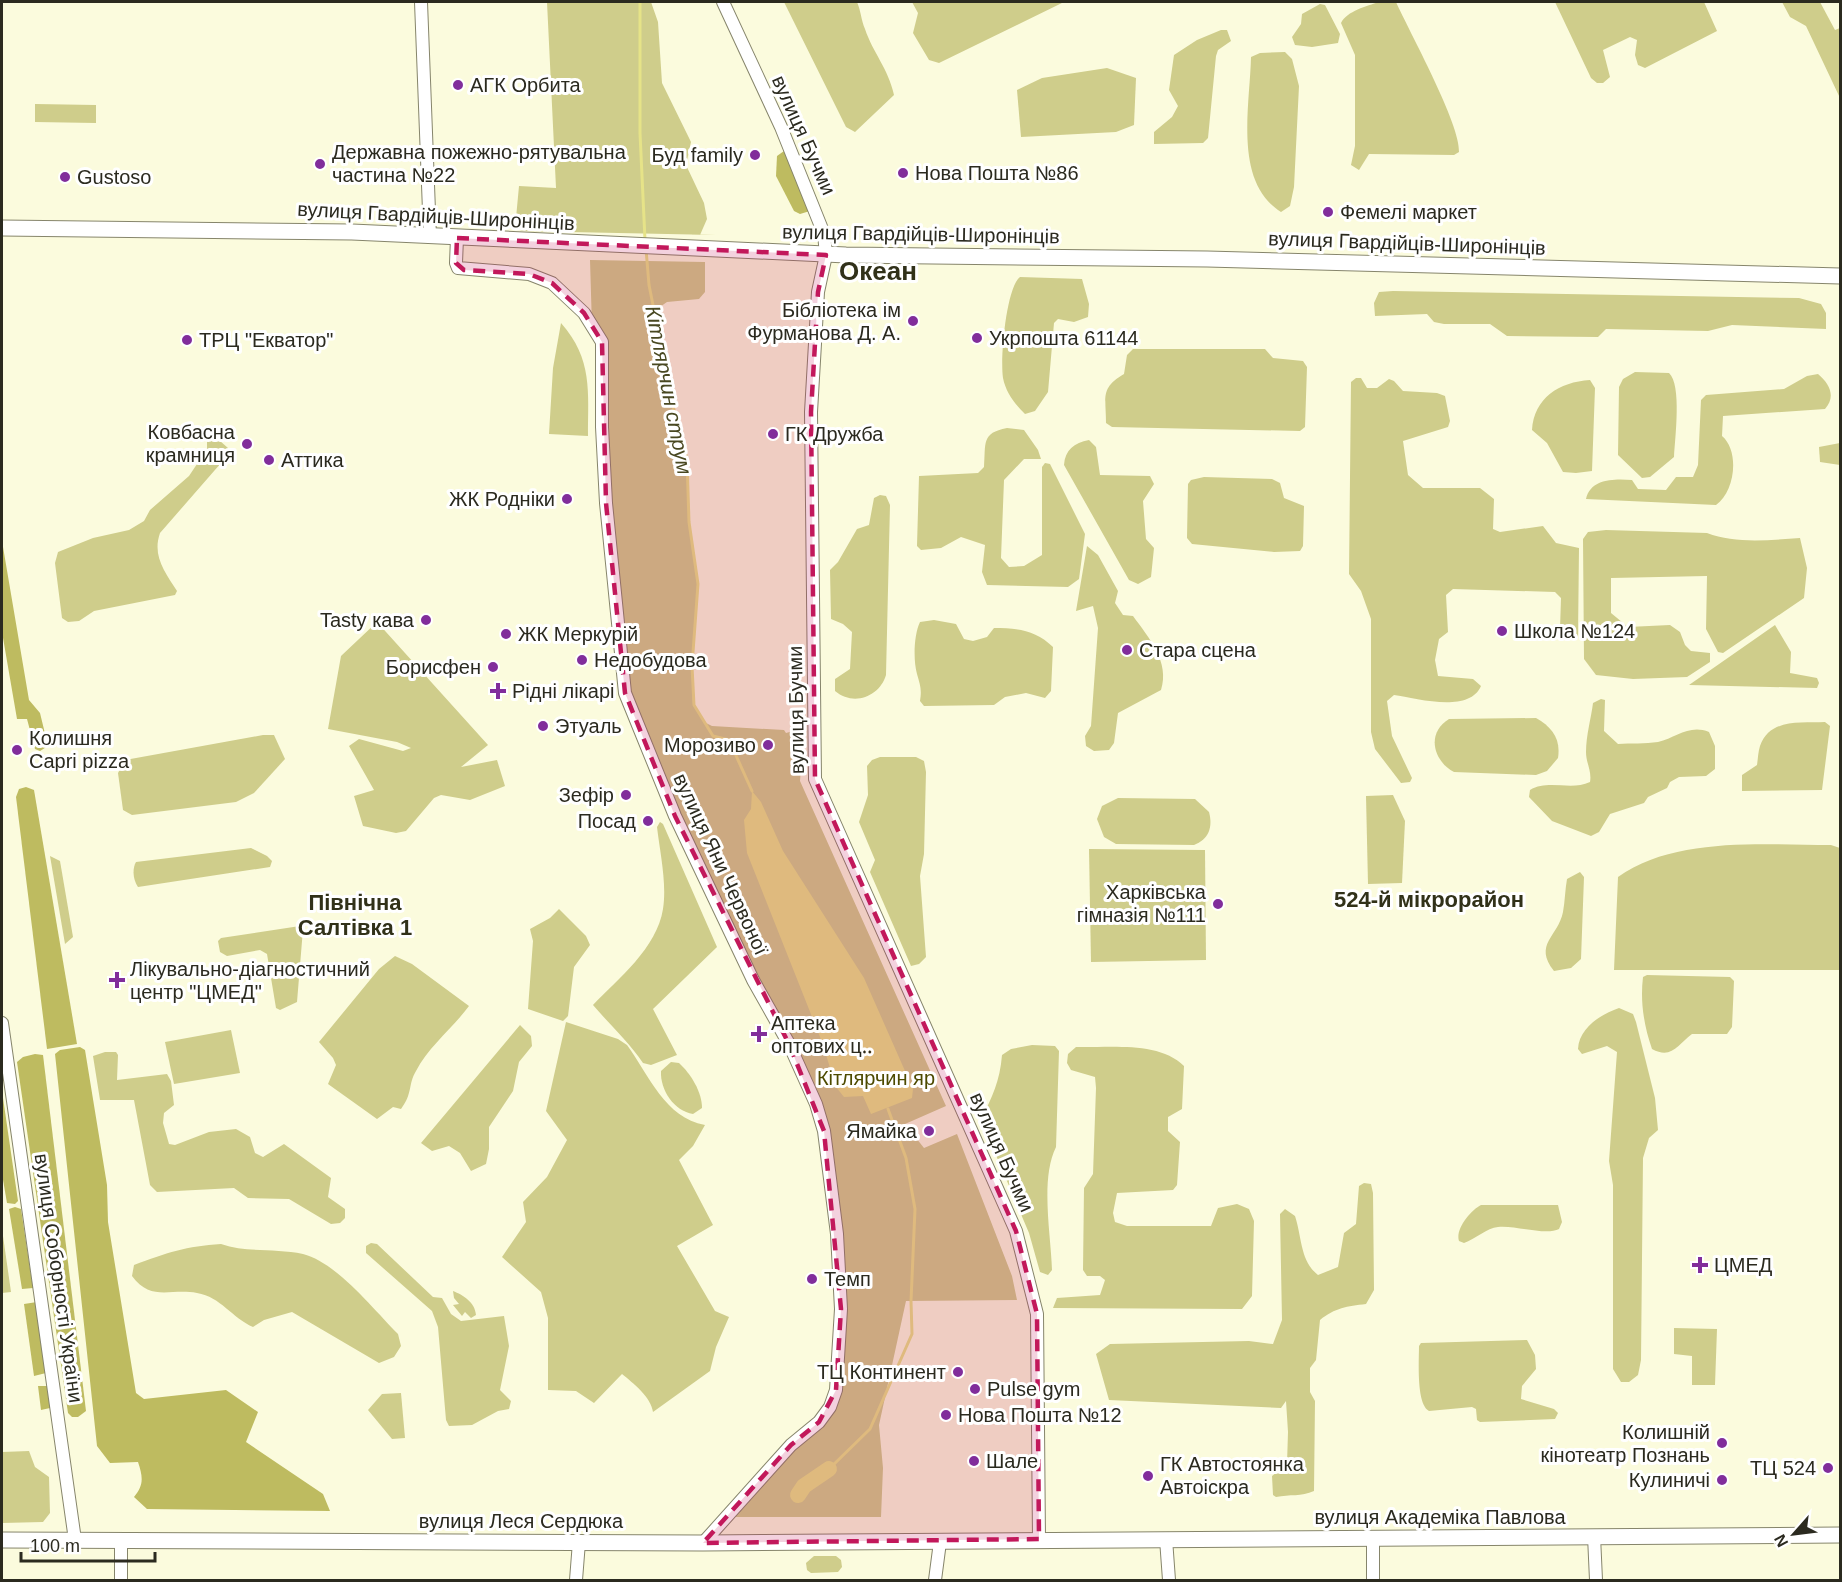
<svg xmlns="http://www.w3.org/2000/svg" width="1842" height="1582" viewBox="0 0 1842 1582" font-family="Helvetica,sans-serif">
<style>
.green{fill:#cfcd8b}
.forest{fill:#bebb60}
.water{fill:#e6e388}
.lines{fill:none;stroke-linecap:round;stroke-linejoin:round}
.stream{stroke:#e6e388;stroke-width:3}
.river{stroke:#e6e388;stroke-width:16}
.minor-casing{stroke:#86856b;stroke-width:14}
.major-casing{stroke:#86856b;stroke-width:17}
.minor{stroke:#fff;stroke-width:12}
.major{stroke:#fff;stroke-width:15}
.marked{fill:#c2185b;fill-opacity:0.2;stroke:#c2185b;stroke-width:4.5;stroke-dasharray:12 8;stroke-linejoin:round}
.poi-dot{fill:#812d9b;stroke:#fff;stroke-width:2}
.labels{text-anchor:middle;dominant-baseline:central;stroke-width:6;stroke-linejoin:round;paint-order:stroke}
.poi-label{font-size:20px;fill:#2b2a1f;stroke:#fff;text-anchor:start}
.street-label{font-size:20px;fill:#2b2a1f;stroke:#fff}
.park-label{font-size:20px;fill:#4d4a00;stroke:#fff}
.water-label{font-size:21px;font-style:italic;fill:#494821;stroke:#fff}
.quarter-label{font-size:22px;font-weight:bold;fill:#313119;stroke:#fff}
.district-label{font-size:26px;font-weight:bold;fill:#313119;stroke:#fff}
</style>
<rect width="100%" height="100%" fill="#fbfbdd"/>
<g class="green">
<path d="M547,2H651L658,22L662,83L691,142L686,165L704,203L707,219L700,235H716L521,231L516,218L519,186L556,188Z"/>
<path d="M784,2H857C861,11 861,20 865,29C873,53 888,68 894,95L855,132L846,127Z"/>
<path d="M912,2H1064L939,63L929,60L913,33L918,13Z"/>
<path d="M1379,2H1396C1409,31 1461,125 1459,152L1454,155L1369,154L1359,170L1351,165L1355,146V55L1341,23C1347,11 1367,6 1379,2Z"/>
<path d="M1555,2H1704L1717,31L1645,68L1638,65L1635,55L1637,40L1630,37L1603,50L1610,77L1603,83H1597L1591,78Z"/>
<path d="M1782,2H1820L1835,30L1840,28V98L1806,26L1790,17Z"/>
<path d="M1320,4L1325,5L1340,34L1338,43L1312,47L1295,45L1292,37L1301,24L1302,14Z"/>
<path d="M1221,30H1227L1231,41L1218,50L1216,56L1208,138L1203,143L1154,144V132L1172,117L1178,106L1169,90L1174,55L1197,40Z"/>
<path d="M1285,52L1292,59L1299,86L1294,187L1290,206L1281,212C1233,182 1250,106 1251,57L1260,53Z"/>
<path d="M1107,68L1136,78L1134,125L1116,132L1021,137L1017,90L1042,78Z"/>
<path d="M35,104L96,105V123L35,122Z"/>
<path d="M590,260L705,262V292L699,299L667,302L654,311L673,410L686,459L689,522L698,584L692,666L693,705L704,722L712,726L784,730L786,733L804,728L800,781L946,1106L905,1124L924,1148L957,1134L1012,1276L1017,1300L906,1301L879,1425L883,1468L881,1517H727L828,1411L840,1295L824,1131L738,949L625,693L613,572L602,342L592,327Z"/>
<path d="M1020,277L1082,279L1089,304L1088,317L1074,322L1058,319L1054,323L1048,392L1035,411L1025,414C1015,404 1006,393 1003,378C1000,359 1006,288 1020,277Z"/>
<path d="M1393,291L1799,298L1821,304L1826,313V329L1732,325L1708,331L1606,329L1598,337L1507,336L1490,324H1444L1434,322L1427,314L1375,316L1374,303L1379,292Z"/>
<path d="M561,323C593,359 588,392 588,436L549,434L553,368Z"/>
<path d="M1133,349H1265L1273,358L1303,361L1307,367L1305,427L1300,431L1112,427L1106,423C1106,397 1100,388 1124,374L1127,355Z"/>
<path d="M1635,372L1669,373C1682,385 1675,438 1674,457L1650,477L1642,478L1618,455L1619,387L1623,379Z"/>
<path d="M1818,374C1830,384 1836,397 1825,409L1723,416L1722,436C1740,451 1735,492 1716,505L1586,499C1591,478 1615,479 1632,480L1638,489L1666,490L1676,477H1693L1698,465L1701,400L1706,395L1784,389L1807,376Z"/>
<path d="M1356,378H1361L1367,388H1377L1389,379L1394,381L1403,391L1437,393L1445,396L1450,421L1448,427L1403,441L1408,475L1423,488H1480L1494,499L1493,529L1500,532L1543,526L1556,543L1579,548L1578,637L1565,635L1560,629L1561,598L1555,592L1453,589L1446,595L1448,632L1439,639L1435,660L1438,676L1473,679L1481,686C1469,714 1416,698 1394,695L1387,701L1392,736L1412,778L1410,782L1401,783L1375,749L1371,732V619L1361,591L1349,574L1351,382Z"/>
<path d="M1590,380L1595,388L1592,471L1576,473L1563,472L1547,443L1532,430C1534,398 1559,382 1590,380Z"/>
<path d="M1007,428L1024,430L1038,450L1041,459H1024L1004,480L1001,558L1009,567L1024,566L1042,555V467L1045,463L1050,464L1085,534L1079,579L1068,587L987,585L982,572L985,545L961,537L941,548L921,550L917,546L919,476L978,473L984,467C986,443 981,433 1007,428Z"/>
<path d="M212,434L228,448V455L160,533C152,556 165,572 177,591L175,595L94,611L79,621L68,622L62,618L55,563L58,552L93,538L129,530L144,521L150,510L189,476L207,449V442Z"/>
<path d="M1089,440L1096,447L1100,475L1150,476L1154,484L1143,501L1146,539L1154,548L1151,577L1138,584L1129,580L1064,465C1065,450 1074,443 1089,440Z"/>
<path d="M1840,443V465L1820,462L1819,447Z"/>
<path d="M1204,477L1272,479L1280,483L1284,498L1304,506L1303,546L1300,551L1274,552L1192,544L1187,538L1188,484L1191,480Z"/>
<path d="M880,495L886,496L890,505L886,675C880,696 854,707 835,691V679L850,669L852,632L843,624L831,619L830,570L838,562L857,529L869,525L874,498Z"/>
<path d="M1606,530L1707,533C1735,544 1770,540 1800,538L1807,568L1804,598L1723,653L1718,652L1706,629L1707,576L1611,578V613L1628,627L1670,625L1680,632L1685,645L1691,651L1710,653V662L1687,677L1633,679L1596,675L1584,659L1583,539L1588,532Z"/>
<path d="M1087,546L1098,555L1118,591L1115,603L1123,615L1133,616C1149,638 1170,662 1161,690L1118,713L1114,743L1109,750L1094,751L1086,746L1085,736L1091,726L1098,628L1093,606L1076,611Z"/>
<path d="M934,620L956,624L964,639L973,641L987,637L994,628C1017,628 1036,630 1053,647L1051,691L1045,698L1026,693L1005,697L994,705L924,706L920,701C922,689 920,685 917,674C913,660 914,634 920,622Z"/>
<path d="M377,622L488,745L461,767L497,760L505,786L470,800L441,795L434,798L406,831L396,833L363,826L354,796L374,790L349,746L359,739L403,751L411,748L397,742L328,729L341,656Z"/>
<path d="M1775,625L1791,652L1790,673L1817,678L1819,683L1817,688L1689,685Z"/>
<path d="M1601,699L1605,700L1604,731L1618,744C1631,743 1645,744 1658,742C1676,738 1689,724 1709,732L1715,746V769L1706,776L1679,777L1670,782L1667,788L1648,797L1644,803L1610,814L1599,832L1591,836L1552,821L1529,797L1530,790C1548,779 1571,791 1590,782C1592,771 1586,763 1586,752C1586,735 1591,719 1593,703Z"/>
<path d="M1536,718C1552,727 1561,739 1558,758L1547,771L1536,775L1454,772C1433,761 1426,733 1449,719Z"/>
<path d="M1825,722L1830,726L1822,790L1742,791V775L1757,765C1758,759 1758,752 1760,746C1770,718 1801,723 1825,722Z"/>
<path d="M263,735H274L285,759L254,793L236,802L132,815L123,810L118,773L125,760Z"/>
<path d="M880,757H916L924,761L926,772L924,854L920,876L926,957L919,964L911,966L870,872L875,860L859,822L868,795L867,766L872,760Z"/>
<path d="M1393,795L1405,821L1402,883L1368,884L1366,796Z"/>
<path d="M1118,798L1195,799L1209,812C1213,827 1209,839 1194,845L1116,844L1104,837L1097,819L1102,806Z"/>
<path d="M660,822L663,824L717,947L653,1009L677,1055L651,1065L643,1063C629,1042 610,1025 593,1005C618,979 657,948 663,909C667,883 660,853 657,827Z"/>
<path d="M1831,845L1840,848V970H1614L1618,877C1675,836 1764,845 1831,845Z"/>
<path d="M251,848L267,856L272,861L270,867L138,887C133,880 132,869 136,862Z"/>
<path d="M1089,849L1205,850L1206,960L1091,962Z"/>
<path d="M50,856L60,861L73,937L65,944Z"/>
<path d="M1580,872L1584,877L1581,959L1571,968L1554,971C1533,944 1558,937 1563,912C1565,901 1565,890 1567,879Z"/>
<path d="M559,909L586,936L590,945L574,967L568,1016L563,1021L528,1009L533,941L530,929L550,918Z"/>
<path d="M300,926L303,929L297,1002L280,1010L276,1008L267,954L260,950L227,956L220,952L218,941L221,938Z"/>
<path d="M395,956L412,964L469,1006C452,1029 429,1046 416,1071C408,1084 413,1093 401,1109L393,1107L377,1119L328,1084L336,1065L333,1058L319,1042L379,969Z"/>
<path d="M1647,975L1730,977L1734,981L1732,1027L1727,1034H1692C1678,1044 1672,1060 1652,1049C1644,1026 1640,1002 1643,977Z"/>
<path d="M1619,1008L1633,1014L1636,1022L1655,1098L1658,1130L1649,1138L1643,1158L1641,1360L1638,1375L1629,1382H1621L1613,1369V1185L1609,1161L1617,1052L1607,1046L1582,1054L1578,1049C1579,1028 1601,1014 1619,1008Z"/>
<path d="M566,1022L618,1039L627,1045C649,1075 665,1118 705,1125L693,1146L679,1160L713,1225L677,1246L715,1311L729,1317L716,1347L710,1371L653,1412C651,1397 633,1383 622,1374L594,1403L576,1391L548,1390V1318L541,1292L502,1257L526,1222L523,1202L547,1177L567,1140L546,1111Z"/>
<path d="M520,1025L531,1036L532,1046L519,1062L513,1091L489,1127V1149L486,1164L471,1171L460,1153L449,1146L432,1151L421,1143Z"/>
<path d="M231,1030L240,1073L174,1084L165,1042Z"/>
<path d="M1032,1045L1055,1046L1059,1051L1056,1147C1040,1179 1051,1235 1052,1270L1048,1275L1040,1272L1029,1233L981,1120C992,1097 1000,1081 1002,1055L1011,1049Z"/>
<path d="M1076,1047C1109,1048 1159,1041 1184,1066L1182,1109L1168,1117V1131L1180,1142L1177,1185L1173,1190L1117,1193L1113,1213L1115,1222L1127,1226H1211L1218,1208L1237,1204L1249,1209L1254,1221L1252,1296L1242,1309L1053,1308L1057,1298L1100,1295L1105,1280L1100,1276H1087L1083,1270L1084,1188L1093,1174L1096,1088L1095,1077L1071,1070L1067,1063L1068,1054Z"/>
<path d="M105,1052H116L118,1055L117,1080L167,1074L171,1081L174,1105L164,1113L163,1123L169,1144L175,1145L209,1132L236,1129L250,1137L255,1153L263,1157L284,1144L331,1178L328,1197L345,1209V1218L340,1223L331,1224L289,1199L248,1198L234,1188L157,1192L150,1185L134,1100H100L93,1056Z"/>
<path d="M671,1062L679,1063C691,1074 702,1092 702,1108L693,1114C674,1111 660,1090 661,1071Z"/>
<path d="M1364,1183L1371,1184L1373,1193L1374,1290L1366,1304C1347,1306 1335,1308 1320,1320L1316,1360L1310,1368V1392L1315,1401L1314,1491C1301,1497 1290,1494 1276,1497L1273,1495L1272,1476L1287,1464L1288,1432L1286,1401L1281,1408L1109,1400L1096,1354L1110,1344L1249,1341L1273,1344L1282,1320L1280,1214L1285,1209L1295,1216C1302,1237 1300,1261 1318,1275L1338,1267L1344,1233L1356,1224L1359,1186Z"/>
<path d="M1481,1205H1558L1562,1222L1559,1229C1546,1236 1515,1225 1498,1227C1487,1228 1475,1239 1464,1243L1459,1241C1455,1229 1471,1210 1481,1205Z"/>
<path d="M2,1229L11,1292L2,1293Z"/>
<path d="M371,1243L377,1244L433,1297L442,1298L451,1314L461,1321L504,1316L509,1346L500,1390L511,1401L509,1409L498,1411L472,1425L449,1426L446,1420L438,1327L432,1311L366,1253V1246Z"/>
<path d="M221,1244C247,1253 276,1248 303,1254C336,1262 374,1310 398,1334L401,1346L394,1357L379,1363L292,1312L264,1320L253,1327C232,1318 221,1297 197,1293C170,1288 151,1302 132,1276L134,1265C166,1253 187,1246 221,1244Z"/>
<path d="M453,1291C463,1295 475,1302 476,1315L471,1318L465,1312L462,1316L453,1305L459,1304L454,1298Z"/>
<path d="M1674,1328L1717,1329L1715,1385H1692V1356L1674,1354Z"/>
<path d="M1527,1340L1535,1355L1536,1369L1522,1386L1521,1399L1554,1409L1558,1413L1555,1419L1480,1422L1477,1420L1476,1409L1472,1407L1429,1411C1416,1404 1419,1361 1419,1346L1421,1343Z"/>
<path d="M401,1393L405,1438L392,1439L368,1410L382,1394Z"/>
<path d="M29,1451L35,1467L49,1477L50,1513L43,1522L2,1523V1452Z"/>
<path d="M814,1556H836L841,1560L842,1567L838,1572L811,1573L807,1570L806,1563Z"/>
</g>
<g class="forest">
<path d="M784,151L810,211L800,214L794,211L776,176L777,156Z"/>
<path d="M2,541L29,700L40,713L48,746L40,751L35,749L27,719H17L2,632Z"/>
<path d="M26,787L34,790L77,1044L47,1049L16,797L19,789Z"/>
<path d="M80,1047L85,1050L107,1185L108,1222L136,1393L144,1399L226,1390L258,1412L246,1442L323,1494L330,1511L147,1509L134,1497C144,1485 143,1477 138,1462L110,1463L97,1446L55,1054L60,1050Z"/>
<path d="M35,1054L43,1055L86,1411L78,1417H72L68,1413L17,1062L23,1057Z"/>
<path d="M2,1091L18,1201L15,1204L7,1203L2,1174Z"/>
<path d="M15,1207L21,1209L33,1288L22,1289L9,1209Z"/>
<path d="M37,1302L46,1373L34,1376L24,1304Z"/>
<path d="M38,1386H48L50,1408L41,1410Z"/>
</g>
<path class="water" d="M752,791L761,802L783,851L864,978L913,1089L912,1098L871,1114L863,1096L844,1097L836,1087L822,1042L747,853L744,820L751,809Z"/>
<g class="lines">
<g class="stream">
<path d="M640,2V133L645,240"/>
<path d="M646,249L649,285L674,410L687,459L689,522L698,584L692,666L694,705L713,736L729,740L752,791"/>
<path d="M829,1469L870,1429L912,1334L911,1301L915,1209L906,1158L888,1109"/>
</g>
<path class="river" d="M798,1495L804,1486L829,1469"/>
<defs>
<g id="minor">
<path d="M421,2L430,237"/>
<path d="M723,2L781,127L824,234L826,255L818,292L811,412L815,779L1016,1231L1037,1314L1039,1539"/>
<path d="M457,238L456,263L458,268L529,274L552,283L584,313L602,342V427L606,503L625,693L675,816L753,980L789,1044L816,1104L824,1131L837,1234L841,1309L836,1390L830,1407L819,1422L791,1445L703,1543"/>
<path d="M2,1023L75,1540"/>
<path d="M1594,1536L1596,1580"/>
<path d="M1166,1539L1169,1580"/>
<path d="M121,1580V1541"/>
<path d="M576,1580L579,1542"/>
<path d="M935,1580L940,1542"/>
<path d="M1373,1580V1539"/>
</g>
<g id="major">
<path d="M2,228L352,232L846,255L1207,259L1840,276"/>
<path d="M2,1540L703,1543L1840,1535"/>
</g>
</defs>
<use href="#minor" class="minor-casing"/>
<use href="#major" class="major-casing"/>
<use href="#minor" class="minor"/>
<use href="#major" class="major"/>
</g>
<path class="marked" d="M457,238L826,255L818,292L811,412L815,779L1016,1231L1037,1314L1039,1539L703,1543L791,1445L819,1422L836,1390L841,1309L824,1131L789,1044L675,816L625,693L606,503L602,342L584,313L552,283L529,274L464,270L456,263Z"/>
<g class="poi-dot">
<circle cx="458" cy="85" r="6"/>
<circle cx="755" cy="155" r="6"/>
<circle cx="320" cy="164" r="6"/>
<circle cx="903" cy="173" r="6"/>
<circle cx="65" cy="177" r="6"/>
<circle cx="1328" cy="212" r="6"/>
<circle cx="913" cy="321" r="6"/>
<circle cx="977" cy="338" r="6"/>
<circle cx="187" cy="340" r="6"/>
<circle cx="773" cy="434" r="6"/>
<circle cx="247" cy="444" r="6"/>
<circle cx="269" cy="460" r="6"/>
<circle cx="567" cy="499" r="6"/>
<circle cx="426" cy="620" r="6"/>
<circle cx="1502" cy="631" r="6"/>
<circle cx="506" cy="634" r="6"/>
<circle cx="1127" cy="650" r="6"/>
<circle cx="582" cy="660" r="6"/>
<circle cx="493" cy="667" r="6"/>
<path d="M495 682h6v6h6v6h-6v6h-6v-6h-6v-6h6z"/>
<circle cx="543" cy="726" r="6"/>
<circle cx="768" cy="745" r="6"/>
<circle cx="17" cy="750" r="6"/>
<circle cx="626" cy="795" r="6"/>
<circle cx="648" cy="821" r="6"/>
<circle cx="1218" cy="904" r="6"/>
<path d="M114 971h6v6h6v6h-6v6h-6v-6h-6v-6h6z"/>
<path d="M756 1025h6v6h6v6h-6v6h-6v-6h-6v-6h6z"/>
<circle cx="929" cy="1131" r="6"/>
<path d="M1697 1256h6v6h6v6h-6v6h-6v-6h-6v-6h6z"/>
<circle cx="812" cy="1279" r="6"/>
<circle cx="958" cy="1372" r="6"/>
<circle cx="975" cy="1389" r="6"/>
<circle cx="946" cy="1415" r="6"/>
<circle cx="1722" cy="1443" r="6"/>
<circle cx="974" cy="1461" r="6"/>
<circle cx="1828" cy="1468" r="6"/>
<circle cx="1148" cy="1476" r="6"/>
<circle cx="1722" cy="1480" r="6"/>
</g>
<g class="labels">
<g class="poi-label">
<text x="470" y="85">АГК Орбита</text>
<text x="332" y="152">Державна пожежно-рятувальна<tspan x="332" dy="23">частина №22</tspan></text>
<text x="743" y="155" text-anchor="end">Буд family</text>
<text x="915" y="173">Нова Пошта №86</text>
<text x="77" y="177">Gustoso</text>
<text x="1340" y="212">Фемелі маркет</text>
<text x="901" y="310" text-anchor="end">Бібліотека iм<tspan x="901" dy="23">Фурманова Д. А.</tspan></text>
<text x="989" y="338">Укрпошта 61144</text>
<text x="199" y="340">ТРЦ "Екватор"</text>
<text x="235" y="432" text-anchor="end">Ковбасна<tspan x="235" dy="23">крамниця</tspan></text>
<text x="785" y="434">ГК Дружба</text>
<text x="281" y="460">Аттика</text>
<text x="555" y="499" text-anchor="end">ЖК Родніки</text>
<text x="414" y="620" text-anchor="end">Tasty кава</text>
<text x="1514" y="631">Школа №124</text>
<text x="518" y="634">ЖК Меркурій</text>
<text x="1139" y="650">Стара сцена</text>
<text x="594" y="660">Недобудова</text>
<text x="481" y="667" text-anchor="end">Борисфен</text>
<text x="512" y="691">Рідні лікарі</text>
<text x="555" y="726">Этуаль</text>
<text x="29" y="738">Колишня<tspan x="29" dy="23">Capri pizza</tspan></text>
<text x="756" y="745" text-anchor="end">Морозиво</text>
<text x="614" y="795" text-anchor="end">Зефір</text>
<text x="636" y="821" text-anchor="end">Посад</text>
<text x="1206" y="892" text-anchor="end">Харківська<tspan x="1206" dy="23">гімназія №111</tspan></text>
<text x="130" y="969">Лікувально-діагностичний<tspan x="130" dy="23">центр "ЦМЕД"</tspan></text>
<text x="771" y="1023">Аптека<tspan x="771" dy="23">оптових ц‥</tspan></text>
<text x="917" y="1131" text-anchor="end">Ямайка</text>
<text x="1714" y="1265">ЦМЕД</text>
<text x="824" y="1279">Темп</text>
<text x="946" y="1372" text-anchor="end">ТЦ Континент</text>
<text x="987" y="1389">Pulse gym</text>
<text x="958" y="1415">Нова Пошта №12</text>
<text x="1710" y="1432" text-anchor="end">Колишній<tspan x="1710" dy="23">кінотеатр Познань</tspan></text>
<text x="986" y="1461">Шале</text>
<text x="1160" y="1464">ГК Автостоянка<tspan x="1160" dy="23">Автоіскра</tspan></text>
<text x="1816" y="1468" text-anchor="end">ТЦ 524</text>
<text x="1710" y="1480" text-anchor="end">Кулиничі</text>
</g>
<g class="street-label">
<text transform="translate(804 135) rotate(66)">вулиця Бучми</text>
<text transform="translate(436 216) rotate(3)">вулиця Гвардійців-Широнінців</text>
<text transform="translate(921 234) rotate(1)">вулиця Гвардійців-Широнінців</text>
<text transform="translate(1407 243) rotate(2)">вулиця Гвардійців-Широнінців</text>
<text transform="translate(796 710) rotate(-91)">вулиця Бучми</text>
<text transform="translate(721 864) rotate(65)">вулиця Яни Червоної</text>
<text transform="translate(1002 1152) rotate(66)">вулиця Бучми</text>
<text transform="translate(59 1278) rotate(82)">вулиця Соборності України</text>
<text x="1440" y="1517">вулиця Академіка Павлова</text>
<text x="521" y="1521">вулиця Леся Сердюка</text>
</g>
<g class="park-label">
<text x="876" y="1078">Кітлярчин яр</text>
</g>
<g class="water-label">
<text transform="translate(669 390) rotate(79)">Кітлярчин струм</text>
</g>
<g class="quarter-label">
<text x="1429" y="899">524-й мікрорайон</text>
<text x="355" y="902">Північна<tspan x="355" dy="25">Салтівка 1</tspan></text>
</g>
<g class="district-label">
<text x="878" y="271">Океан</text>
</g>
</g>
<rect width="1842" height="1582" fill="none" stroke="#2b2a1f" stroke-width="6"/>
<g transform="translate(1794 1534) rotate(242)" stroke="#ffffff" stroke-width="4.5" paint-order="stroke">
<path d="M0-4.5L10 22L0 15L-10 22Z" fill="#2b2a1f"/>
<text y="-9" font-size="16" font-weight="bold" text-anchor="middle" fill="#2b2a1f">N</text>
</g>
<path d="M21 1552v9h134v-9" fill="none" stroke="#2b2a1f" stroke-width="3"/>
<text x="30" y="1552" font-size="18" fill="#2b2a1f" stroke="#ffffff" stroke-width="4.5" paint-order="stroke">100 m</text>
</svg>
